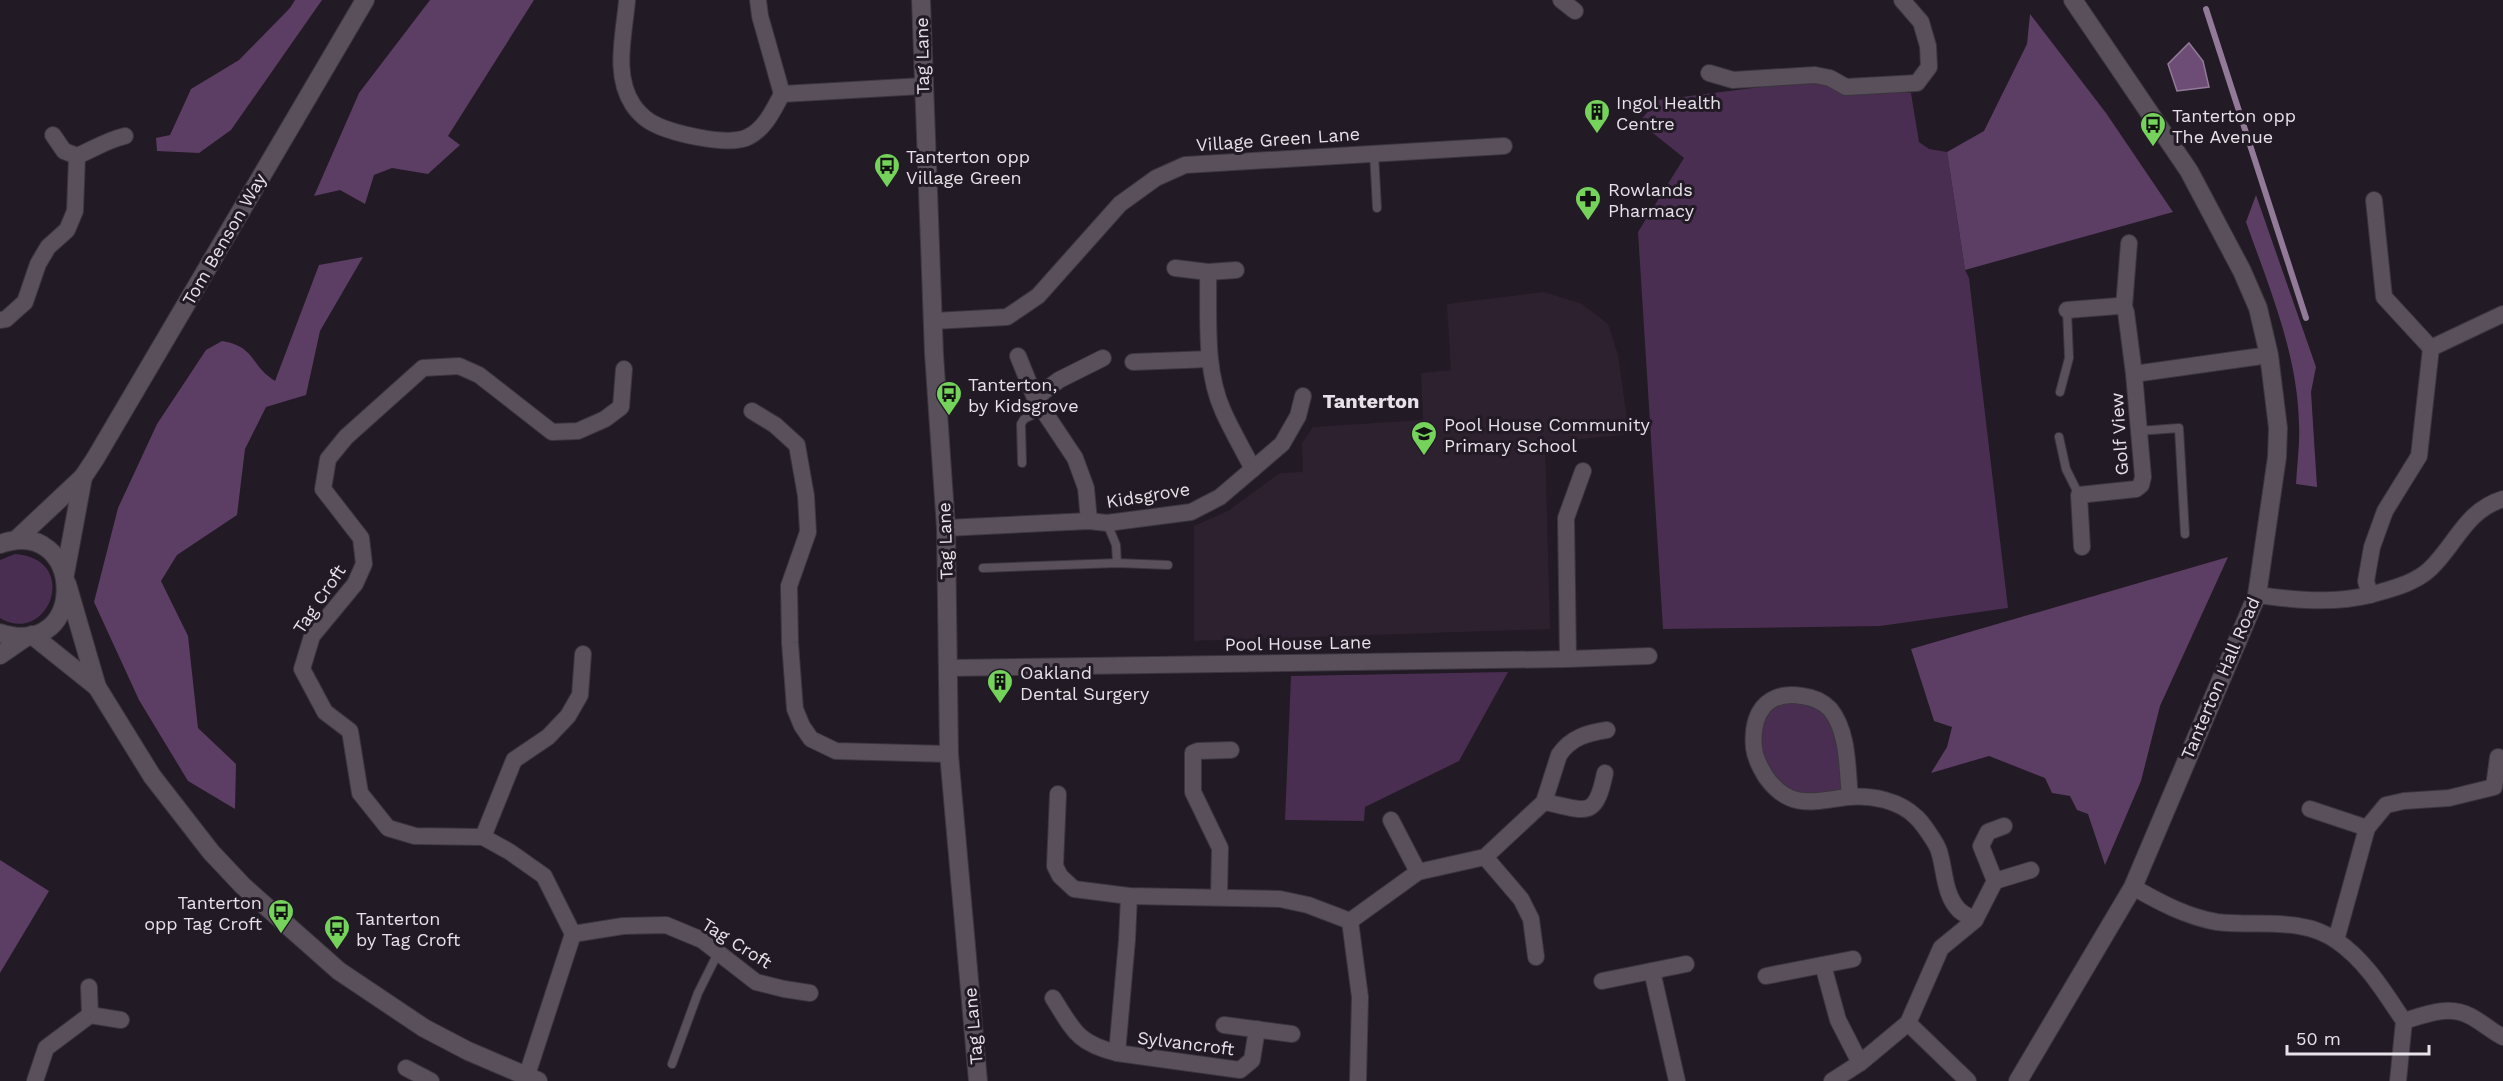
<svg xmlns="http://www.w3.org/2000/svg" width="2503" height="1081" viewBox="0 0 2503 1081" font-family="'Work Sans',sans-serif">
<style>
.built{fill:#2d2130}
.green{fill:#492e51}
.forest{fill:#5c3d64}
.water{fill:#6d4d76;stroke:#927a98;stroke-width:1.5}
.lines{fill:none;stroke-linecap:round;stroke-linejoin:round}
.stream{stroke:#927a98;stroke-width:6}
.lane-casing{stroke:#3b363d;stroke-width:10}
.street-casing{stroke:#3b363d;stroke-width:18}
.secondary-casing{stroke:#3b363d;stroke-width:20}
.lane{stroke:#59505b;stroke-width:8}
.street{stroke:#59505b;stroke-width:16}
.secondary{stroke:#59505b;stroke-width:18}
.labels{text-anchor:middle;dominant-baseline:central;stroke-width:6;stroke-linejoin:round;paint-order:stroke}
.street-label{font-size:18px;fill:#e7e2e9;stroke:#221a24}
.poi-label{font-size:18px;fill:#e7e2e9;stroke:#221a24;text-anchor:start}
.neighbourhood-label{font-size:20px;font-weight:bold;fill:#e7e2e9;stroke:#221a24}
</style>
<rect width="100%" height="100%" fill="#221a24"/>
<path class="built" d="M1544,292L1582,304L1608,324L1618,355L1629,434L1545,443L1550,629L1194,641V526L1228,511L1280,473L1303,472L1302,443L1313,427L1423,420L1421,373L1451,370L1447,304Z"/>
<g class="green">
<path d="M1816,80L1911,93L1919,142L1929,149L1947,152L1965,270L1969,278L2008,608L1880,626L1663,629L1638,232L1684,158L1639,122L1658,100Z"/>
<path d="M15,554C82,559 48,647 0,618V560Z"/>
<path d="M1508,672L1459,761L1365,807L1364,821L1285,820L1291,676Z"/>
<path d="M1792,694L1833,715L1850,797L1803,802L1763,772L1756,719Z"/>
</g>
<g class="forest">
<path d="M295,0H322L231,130L199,153L157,151L156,138L170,135L191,89L239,60L290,8Z"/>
<path d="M430,0H534L448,136L460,145L428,174L392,168L374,175L365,204L340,190L314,196L359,93Z"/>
<path d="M2030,14L2106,113L2173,212L1965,270L1947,152L1984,131L2027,44Z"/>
<path d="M2256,195L2316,367L2311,392L2317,487L2296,484C2297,465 2300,444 2299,425C2298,355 2269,287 2246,222Z"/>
<path d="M363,257L320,331L306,395L266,407L245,449L237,515L177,555L161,581L188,636L198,728L236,764L235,809L188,781L139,700L94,602L118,508L157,424L206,350L222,341C257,347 249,365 275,381L319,265Z"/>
<path d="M2228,557L2160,706L2141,781L2105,865L2088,814L2077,810L2070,796L2052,793L2045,778L1989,756L1931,773L1947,747L1952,727L1934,721L1911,649Z"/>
<path d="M0,860L49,891L0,973Z"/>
</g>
<path class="water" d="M2189,43L2203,61L2209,87L2177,91L2168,64Z"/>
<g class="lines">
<path class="stream" d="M2206,9L2306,318"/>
<defs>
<g id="lane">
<path d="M1374,153L1377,208"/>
<path d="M2060,392L2069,358L2067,310"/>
<path d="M2138,431L2179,428L2185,534"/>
<path d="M2059,437L2066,469L2079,495"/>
<path d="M1022,463L1021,424L1024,419L1043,410"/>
<path d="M1107,523L1116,545L1117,563"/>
<path d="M983,568L1117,563L1168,565"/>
<path d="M672,1064L698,993L718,953"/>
</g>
<g id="street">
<path d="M758,0L760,16L782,94"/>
<path d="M1561,0L1575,11"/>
<path d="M627,1C624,35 613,75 633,105C636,110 644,118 649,121C668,133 728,147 748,137C765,129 774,109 782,94L922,86"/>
<path d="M1709,73L1733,80L1815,75L1830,78L1846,87L1917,83L1929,67L1928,46L1921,22L1902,0"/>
<path d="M53,135L64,151L77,156C94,149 107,140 125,136"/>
<path d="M2374,200L2384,297L2431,348"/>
<path d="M1175,268L1208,272L1236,270"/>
<path d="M1208,272C1209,318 1204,369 1223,411C1232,431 1243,450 1253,469"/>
<path d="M2124,307L2129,243"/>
<path d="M2067,310L2118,306L2124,307L2126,312L2134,374L2143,477L2141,485L2136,489L2079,495L2082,547"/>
<path d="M0,320L6,319L25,302L38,264L48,247L67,230L75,211L77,156"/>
<path d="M934,321L1007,317L1038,296L1120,204L1156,178L1185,165L1504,146"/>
<path d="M1018,356L1035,398L1075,458L1086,488L1089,521"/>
<path d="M1133,362L1210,359"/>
<path d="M624,369L621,407L605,419L578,431L552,432L479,375L459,366L423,368L346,437L328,459L323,489L361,538L364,564L355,584L312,636L302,669L325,712L350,731L360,793L388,828L415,836L483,837L510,852L544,876L573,934L623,926L666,925L702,940L756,982L784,989L810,993"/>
<path d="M2134,374L2269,355"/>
<path d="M1035,398L1059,380L1103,358"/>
<path d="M752,411L775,425L797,445L806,496L808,532L789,586L790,643L795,709L802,726L811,739L836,751L949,754"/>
<path d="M946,528L1089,521L1107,523L1191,512L1220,497L1282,444L1298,416L1303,396"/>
<path d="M2257,595C2295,600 2332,604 2370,595L2366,581L2372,547L2385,511L2419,456L2431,348L2503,314"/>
<path d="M2370,595C2390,589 2414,584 2430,569C2457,543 2465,511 2503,499"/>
<path d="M1568,659L1566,518L1583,471"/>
<path d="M947,668L1568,659L1649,656"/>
<path d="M1058,794L1055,866L1060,876L1074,889L1129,896L1280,899L1308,905L1350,921L1360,997L1358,1081"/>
<path d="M1850,797C1847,770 1849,732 1830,709C1822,701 1812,697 1802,696C1765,690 1751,715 1754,748C1755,758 1761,769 1766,777C1790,811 1815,801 1848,797C1871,795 1899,800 1916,817C1922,822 1937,844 1939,851C1945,870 1944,895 1959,910C1963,914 1970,917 1975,920"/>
<path d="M1544,802C1586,810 1595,821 1605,773"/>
<path d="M2310,809L2367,828"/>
<path d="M1391,820L1418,872"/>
<path d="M483,837L514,760L548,737L568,716L580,695L583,654"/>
<path d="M1485,857L1521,899L1531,919L1536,957"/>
<path d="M1995,881L2031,870"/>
<path d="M2133,887C2159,902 2187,917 2217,922C2258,927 2302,916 2337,941C2367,962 2384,992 2404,1021L2398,1081"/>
<path d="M1129,896L1127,940L1117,1053L1240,1070L1252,1060L1257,1029"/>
<path d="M1219,897L1220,848L1193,792V753L1198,751L1231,750"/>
<path d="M1350,921L1418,872L1485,857L1544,802L1559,755C1571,737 1588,733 1607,730"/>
<path d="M2336,940L2367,828L2386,805L2404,801L2449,798L2494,787L2498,757"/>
<path d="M1823,965L1838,1020L1860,1063"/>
<path d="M1652,971L1677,1081"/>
<path d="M1766,976L1853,959"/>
<path d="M1602,981L1686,964"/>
<path d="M1053,998C1074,1031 1077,1043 1117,1053"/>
<path d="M90,1015L121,1020"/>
<path d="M2404,1021C2427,1014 2448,1005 2470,1016C2482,1022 2491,1031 2503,1037"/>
<path d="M1908,1023L1968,1081"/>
<path d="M1224,1025L1292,1034"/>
<path d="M406,1068L431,1081"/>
<path d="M526,1078L573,934"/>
<path d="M35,1081L46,1048L90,1015L89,987"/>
<path d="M1832,1081L1860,1063L1908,1023L1941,948L1975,920L1995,881L1981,846L1988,832L2004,826"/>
</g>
<g id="secondary">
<path d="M921,0L934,354L946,528L949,754L978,1081"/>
<path d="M16,540L83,477L95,459L365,0"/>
<path d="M0,544C85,514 90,662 0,633"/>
<path d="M65,574L83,477"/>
<path d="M67,584L97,687L152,776L211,852L243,886L339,971L424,1028L468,1051L538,1081"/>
<path d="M32,635L97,687"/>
<path d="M0,655L26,637"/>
<path d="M2018,1081L2133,887L2257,595L2277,457L2278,428L2269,355L2258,308L2242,271L2189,171L2073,0"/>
</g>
</defs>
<use href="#lane" class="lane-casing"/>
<use href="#street" class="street-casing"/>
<use href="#secondary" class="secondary-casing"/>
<use href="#lane" class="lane"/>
<use href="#street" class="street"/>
<use href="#secondary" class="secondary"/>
</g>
<defs>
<symbol id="building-pin" viewBox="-11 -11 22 30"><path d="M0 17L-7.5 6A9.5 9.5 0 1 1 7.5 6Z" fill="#75d25b" stroke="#221a24"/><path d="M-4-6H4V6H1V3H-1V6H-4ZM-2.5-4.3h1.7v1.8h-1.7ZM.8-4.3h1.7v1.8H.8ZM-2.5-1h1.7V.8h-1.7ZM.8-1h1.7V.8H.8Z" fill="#111"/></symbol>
<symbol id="bus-pin" viewBox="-11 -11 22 30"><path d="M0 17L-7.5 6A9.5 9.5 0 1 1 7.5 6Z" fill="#75d25b" stroke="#221a24"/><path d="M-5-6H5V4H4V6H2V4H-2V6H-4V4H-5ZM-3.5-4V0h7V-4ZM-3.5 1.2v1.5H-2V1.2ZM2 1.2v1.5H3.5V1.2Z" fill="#111"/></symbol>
<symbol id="pharmacy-pin" viewBox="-11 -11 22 30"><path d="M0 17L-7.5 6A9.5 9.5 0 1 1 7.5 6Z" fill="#75d25b" stroke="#221a24"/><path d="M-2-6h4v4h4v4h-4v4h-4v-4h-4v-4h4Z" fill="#111"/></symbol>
<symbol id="school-pin" viewBox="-11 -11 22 30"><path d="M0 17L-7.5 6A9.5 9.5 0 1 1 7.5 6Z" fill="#75d25b" stroke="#221a24"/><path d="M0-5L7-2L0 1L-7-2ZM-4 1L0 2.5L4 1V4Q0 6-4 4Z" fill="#111"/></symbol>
</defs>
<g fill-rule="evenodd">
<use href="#building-pin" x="1582" y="97" width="30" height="40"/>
<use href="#bus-pin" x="2138" y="110" width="30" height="40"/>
<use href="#bus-pin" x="872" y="151" width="30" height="40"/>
<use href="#pharmacy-pin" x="1573" y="184" width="30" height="40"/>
<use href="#bus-pin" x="934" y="379" width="30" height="40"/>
<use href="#school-pin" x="1409" y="419" width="30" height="40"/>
<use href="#building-pin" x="985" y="667" width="30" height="40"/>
<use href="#bus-pin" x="266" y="897" width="30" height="40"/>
<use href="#bus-pin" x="322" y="913" width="30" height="40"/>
</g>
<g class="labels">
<g class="street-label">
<text transform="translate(922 56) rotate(-91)">Tag Lane</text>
<text transform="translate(1278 139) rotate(-4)">Village Green Lane</text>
<text transform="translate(224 239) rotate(-60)">Tom Benson Way</text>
<text transform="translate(2119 434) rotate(-94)">Golf View</text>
<text transform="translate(1148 495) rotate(-9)">Kidsgrove</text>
<text transform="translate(945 541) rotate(-92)">Tag Lane</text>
<text transform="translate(319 599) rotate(-56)">Tag Croft</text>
<text transform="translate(1298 643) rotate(-1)">Pool House Lane</text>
<text transform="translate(2220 678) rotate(-67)">Tanterton Hall Road</text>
<text transform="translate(737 943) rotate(32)">Tag Croft</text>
<text transform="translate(973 1026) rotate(-95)">Tag Lane</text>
<text transform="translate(1186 1043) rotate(7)">Sylvancroft</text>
</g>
<g class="poi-label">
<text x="1616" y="102">Ingol Health<tspan x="1616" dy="21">Centre</tspan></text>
<text x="2172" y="115">Tanterton opp<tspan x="2172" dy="21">The Avenue</tspan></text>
<text x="906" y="156">Tanterton opp<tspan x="906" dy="21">Village Green</tspan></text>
<text x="1608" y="189">Rowlands<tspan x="1608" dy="21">Pharmacy</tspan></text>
<text x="968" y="384">Tanterton,<tspan x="968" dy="21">by Kidsgrove</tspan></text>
<text x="1444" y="424">Pool House Community<tspan x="1444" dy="21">Primary School</tspan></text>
<text x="1020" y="672">Oakland<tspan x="1020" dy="21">Dental Surgery</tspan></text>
<text x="262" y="902" text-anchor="end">Tanterton<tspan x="262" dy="21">opp Tag Croft</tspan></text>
<text x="356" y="918">Tanterton<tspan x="356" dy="21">by Tag Croft</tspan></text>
</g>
<g class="neighbourhood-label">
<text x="1371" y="401">Tanterton</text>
</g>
</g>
<path d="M2287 1045v9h142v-9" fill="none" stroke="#e7e2e9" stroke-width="3"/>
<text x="2296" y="1045" font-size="18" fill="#e7e2e9" stroke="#221a24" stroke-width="4.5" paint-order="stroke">50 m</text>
</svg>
